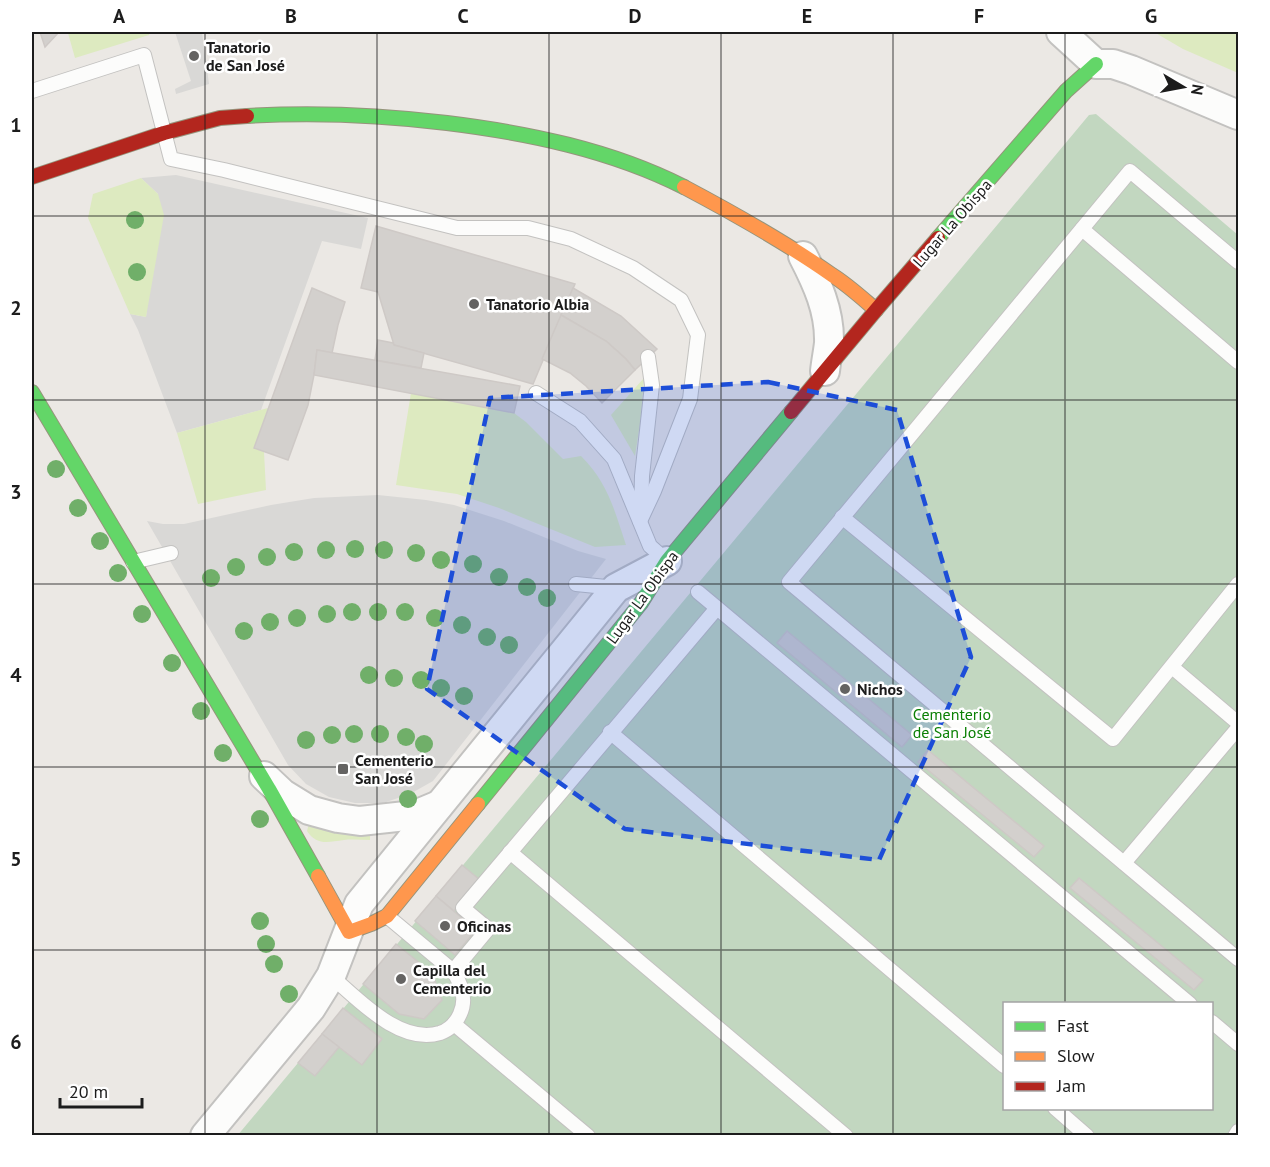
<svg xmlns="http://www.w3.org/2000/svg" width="1270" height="1167" viewBox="0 0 1270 1167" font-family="'PT Sans',sans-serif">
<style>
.religious{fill:#d9d8d6}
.grass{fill:#ddeac0}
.cemetery{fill:#c2d7c0;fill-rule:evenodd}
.building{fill:#d3d0cd;stroke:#cec9c6;stroke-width:1.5}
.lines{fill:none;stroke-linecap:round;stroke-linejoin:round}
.lane-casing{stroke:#c3c2c0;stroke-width:16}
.street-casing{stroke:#c3c2c0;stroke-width:32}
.fast-casing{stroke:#96947c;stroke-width:16}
.slow-casing{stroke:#96947c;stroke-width:16}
.jam-casing{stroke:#96947c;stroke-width:16}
.lane{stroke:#fcfcfb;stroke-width:14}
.street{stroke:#fcfcfb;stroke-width:28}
.fast{stroke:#63d668;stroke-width:14}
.slow{stroke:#ff974d;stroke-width:14}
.jam{stroke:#b3261e;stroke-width:14}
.tree{fill:#70af69}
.marked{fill:#1d4ed8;fill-opacity:0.2;stroke:#1d4ed8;stroke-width:4.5;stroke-dasharray:12 8;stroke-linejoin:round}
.grid{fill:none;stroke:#1c1c1c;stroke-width:1.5;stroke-opacity:0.55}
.poi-dot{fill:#646362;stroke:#fff;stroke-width:2}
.labels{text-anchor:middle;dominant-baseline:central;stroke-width:5;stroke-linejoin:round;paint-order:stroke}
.poi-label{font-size:16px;font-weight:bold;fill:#1c1c1c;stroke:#fff;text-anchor:start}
.street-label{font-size:16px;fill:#1c1c1c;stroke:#fff}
.park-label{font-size:16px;fill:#0b8005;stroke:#fff}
.neatline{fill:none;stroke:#1c1c1c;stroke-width:2}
.grid-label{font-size:20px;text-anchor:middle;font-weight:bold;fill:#1c1c1c}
</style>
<rect width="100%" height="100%" fill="#ebe8e4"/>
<g class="religious">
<path d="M175,32H202L209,84L176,94L175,89L191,81Z"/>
<path d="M176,175L368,218L361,249L322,241L261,410L177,433L138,330L130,314L146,317L158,194L141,178Z"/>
<path d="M378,495L426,500L454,505L504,521L578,551L606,559L433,781L410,794L383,803H355L329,797L306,784L288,765L147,521L163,524H184L271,505L314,498Z"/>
</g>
<g class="grass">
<path d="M73,32H150L149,35L75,58L68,33Z"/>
<path d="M1154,32H1238V73L1183,49Z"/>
<path d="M141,178L158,194L164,215L146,317L130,314L88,218L93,194Z"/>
<path d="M644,378L641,417L635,456L611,415Z"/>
<path d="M411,393L514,413L526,422L563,459L581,456C608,483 614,509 626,545L595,547L499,508L457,494L396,485Z"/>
<path d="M268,408L254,448L264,452L266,490L198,504L177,433Z"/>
<path d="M309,824L370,829V840C361,840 352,839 344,840C328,842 317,846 307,831Z"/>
</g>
<path class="cemetery" d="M1096,114L1238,235V1135L237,1136L1089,115ZM1004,1004H1212V1108H1004Z"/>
<g class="building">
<path d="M40,32H59L45,47Z"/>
<path d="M376,226L575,284L533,384L394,345L378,292L361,288Z"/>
<path d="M312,288L345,302L338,325L332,353L317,350L314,375L308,405L288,460L254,448Z"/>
<path d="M573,288L621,316L657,349L635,370L626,359L606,341L561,315Z"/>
<path d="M561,315L606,341L626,359L635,370L602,403L586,386L570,373L542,359Z"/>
<path d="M378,340L393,343L394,345L424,353L421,368L375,360Z"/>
<path d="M317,350L520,386L514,413L314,375Z"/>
<path d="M787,631L912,735L902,747L777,643Z"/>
<path d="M928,750L1044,846L1034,857L918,762Z"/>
<path d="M462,865L480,880L454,911L436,896Z"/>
<path d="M1079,878L1203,980L1194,990L1070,888Z"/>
<path d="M436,896L476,930L455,955L415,921Z"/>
<path d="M396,944L432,973L442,1000L424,1019L399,1014L363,984Z"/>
<path d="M343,1008L382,1039L362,1065L322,1034Z"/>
<path d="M322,1034L339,1047L315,1076L298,1063Z"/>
</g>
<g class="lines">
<defs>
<g id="lane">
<path d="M32,91L144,55L171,159L224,170L457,228H528L571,239L633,268L681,300L698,335L690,399L654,491L640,521"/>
<path d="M1082,229L1238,362"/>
<path d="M1238,262L1130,171L789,582L1238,959"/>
<path d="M536,393L580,421L614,459L650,546L667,561"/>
<path d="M641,515L642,476L652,385L648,357"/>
<path d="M842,517L1113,739L1238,584"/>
<path d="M133,562L171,553"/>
<path d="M576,584L616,588"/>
<path d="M698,592L1190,1004"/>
<path d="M1172,667L1238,723"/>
<path d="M610,732L1004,1066"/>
<path d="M510,852L846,1136"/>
<path d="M1124,863L1238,728"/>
<path d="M453,971L488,929L463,908L717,608"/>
<path d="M331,976C359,1000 400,1045 440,1033C449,1030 456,1023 460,1014C467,999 462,985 453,971L387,916"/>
<path d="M1212,1022L1238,1044"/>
<path d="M454,1024L588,1136"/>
<path d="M1055,1108L1087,1136"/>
<path d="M1235,1136L1238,1131"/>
</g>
<g id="street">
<path d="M1061,32L1096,64H1113L1131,70L1238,115"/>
<path d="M803,256C817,283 830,311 829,343C828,352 826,362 825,371"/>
<path d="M264,776L283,794L309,810L338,818L360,821L415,815L439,805"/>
<path d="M205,1136L311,1008L331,976L359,904L398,856L616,588L667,561"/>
</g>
<g id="fast">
<path d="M247,116C313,112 381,115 447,123C528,133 611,150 684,187"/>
<path d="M938,238L1066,91L1096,64"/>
<path d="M32,392L269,789L318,876"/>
<path d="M478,804L641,603L667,561L791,412"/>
</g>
<g id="slow">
<path d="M684,187C735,214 785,242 832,275C848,285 862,298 876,310"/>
<path d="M318,876L349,932L371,924L387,916L478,804"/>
</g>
<g id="jam">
<path d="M32,177L164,133L220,118L247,116"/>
<path d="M791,412L876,310L938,238"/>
</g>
</defs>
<use href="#lane" class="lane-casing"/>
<use href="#street" class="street-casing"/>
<use href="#fast" class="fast-casing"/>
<use href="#slow" class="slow-casing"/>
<use href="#jam" class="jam-casing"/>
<use href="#lane" class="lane"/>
<use href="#street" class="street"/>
<use href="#fast" class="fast"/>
<use href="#slow" class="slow"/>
<use href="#jam" class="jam"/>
</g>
<g class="tree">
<circle cx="135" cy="220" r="9"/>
<circle cx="137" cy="272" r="9"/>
<circle cx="56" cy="469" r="9"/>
<circle cx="78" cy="508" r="9"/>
<circle cx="100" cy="541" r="9"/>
<circle cx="355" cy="549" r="9"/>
<circle cx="326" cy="550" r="9"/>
<circle cx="384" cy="550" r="9"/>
<circle cx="294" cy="552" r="9"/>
<circle cx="416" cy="553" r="9"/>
<circle cx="267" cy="557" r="9"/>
<circle cx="441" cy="560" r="9"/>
<circle cx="473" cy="564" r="9"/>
<circle cx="236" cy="567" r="9"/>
<circle cx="118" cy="573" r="9"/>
<circle cx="499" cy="577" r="9"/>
<circle cx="211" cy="578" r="9"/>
<circle cx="527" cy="587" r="9"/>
<circle cx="547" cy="598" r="9"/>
<circle cx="352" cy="612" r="9"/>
<circle cx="378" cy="612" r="9"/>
<circle cx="405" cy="612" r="9"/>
<circle cx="142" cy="614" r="9"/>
<circle cx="327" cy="614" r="9"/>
<circle cx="297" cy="618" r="9"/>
<circle cx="435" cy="618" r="9"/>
<circle cx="270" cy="622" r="9"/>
<circle cx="462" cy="625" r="9"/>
<circle cx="244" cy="631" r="9"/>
<circle cx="487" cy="637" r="9"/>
<circle cx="509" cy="645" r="9"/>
<circle cx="172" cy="663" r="9"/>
<circle cx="369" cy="675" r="9"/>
<circle cx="394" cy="678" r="9"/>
<circle cx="421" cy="680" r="9"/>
<circle cx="441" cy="688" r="9"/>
<circle cx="464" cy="696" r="9"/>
<circle cx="201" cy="711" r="9"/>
<circle cx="354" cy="734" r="9"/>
<circle cx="380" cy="734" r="9"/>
<circle cx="332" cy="735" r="9"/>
<circle cx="406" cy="737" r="9"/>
<circle cx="306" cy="740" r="9"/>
<circle cx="424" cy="744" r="9"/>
<circle cx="223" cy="753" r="9"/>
<circle cx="408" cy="799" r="9"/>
<circle cx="260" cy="819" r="9"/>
<circle cx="260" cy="921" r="9"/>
<circle cx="266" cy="944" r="9"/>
<circle cx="274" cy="964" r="9"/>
<circle cx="289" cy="994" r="9"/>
</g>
<path class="marked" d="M768,382L897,410L971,657L879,860L625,829L427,689L490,398Z"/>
<path class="grid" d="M205,32V1136M377,32V1136M549,32V1136M721,32V1136M893,32V1136M1065,32V1004M32,216H1238M32,400H1238M32,584H1238M32,767H1238M32,950H1238M1065,1108V1136"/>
<g class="poi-dot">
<circle cx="194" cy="56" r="6"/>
<circle cx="474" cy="304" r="6"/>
<circle cx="845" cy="689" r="6"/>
<rect x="337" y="763" width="12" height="12" rx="3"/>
<circle cx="445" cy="926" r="6"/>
<circle cx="401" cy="979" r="6"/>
</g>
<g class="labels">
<g class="poi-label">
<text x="206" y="47">Tanatorio<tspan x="206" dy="18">de San José</tspan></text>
<text x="486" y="304">Tanatorio Albia</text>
<text x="857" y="689">Nichos</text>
<text x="355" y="760">Cementerio<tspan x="355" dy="18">San José</tspan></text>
<text x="457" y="926">Oficinas</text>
<text x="413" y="970">Capilla del<tspan x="413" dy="18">Cementerio</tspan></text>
</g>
<g class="street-label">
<text transform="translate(952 223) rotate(-49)">Lugar La Obispa</text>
<text transform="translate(642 597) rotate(-54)">Lugar La Obispa</text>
</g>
<g class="park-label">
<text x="952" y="714">Cementerio<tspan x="952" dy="18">de San José</tspan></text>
</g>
</g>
<rect width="1270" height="1167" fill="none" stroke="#ffffff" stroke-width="66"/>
<rect x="1003" y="1002" width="210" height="108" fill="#ffffff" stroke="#a4a4a4" stroke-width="1.5"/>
<rect x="1015" y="1022" width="30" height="9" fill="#63d668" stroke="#a4a4a4" stroke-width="1.5"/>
<text x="1057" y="1032" font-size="18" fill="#1c1c1c">Fast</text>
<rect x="1015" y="1052" width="30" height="9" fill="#ff974d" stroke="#a4a4a4" stroke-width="1.5"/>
<text x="1057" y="1062" font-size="18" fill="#1c1c1c">Slow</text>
<rect x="1015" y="1082" width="30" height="9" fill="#b3261e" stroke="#a4a4a4" stroke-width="1.5"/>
<text x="1057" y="1092" font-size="18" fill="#1c1c1c">Jam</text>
<g transform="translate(1183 87) rotate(100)" stroke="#ffffff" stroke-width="4.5" paint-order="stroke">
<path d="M0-4.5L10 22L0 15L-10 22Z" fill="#1c1c1c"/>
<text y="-9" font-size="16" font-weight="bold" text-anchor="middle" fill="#1c1c1c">N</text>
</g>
<path d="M60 1098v9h82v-9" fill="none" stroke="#1c1c1c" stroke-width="3"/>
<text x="69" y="1098" font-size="18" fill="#1c1c1c" stroke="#ffffff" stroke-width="4.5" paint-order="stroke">20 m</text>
<rect x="33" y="33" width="1204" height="1101" class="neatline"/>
<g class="grid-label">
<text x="119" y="23">A</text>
<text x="291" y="23">B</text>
<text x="463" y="23">C</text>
<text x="635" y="23">D</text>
<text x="807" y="23">E</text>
<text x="979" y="23">F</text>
<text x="1151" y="23">G</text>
<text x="16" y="132">1</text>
<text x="16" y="315">2</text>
<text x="16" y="499">3</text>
<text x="16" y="682">4</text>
<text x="16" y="866">5</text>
<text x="16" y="1049">6</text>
</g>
</svg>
